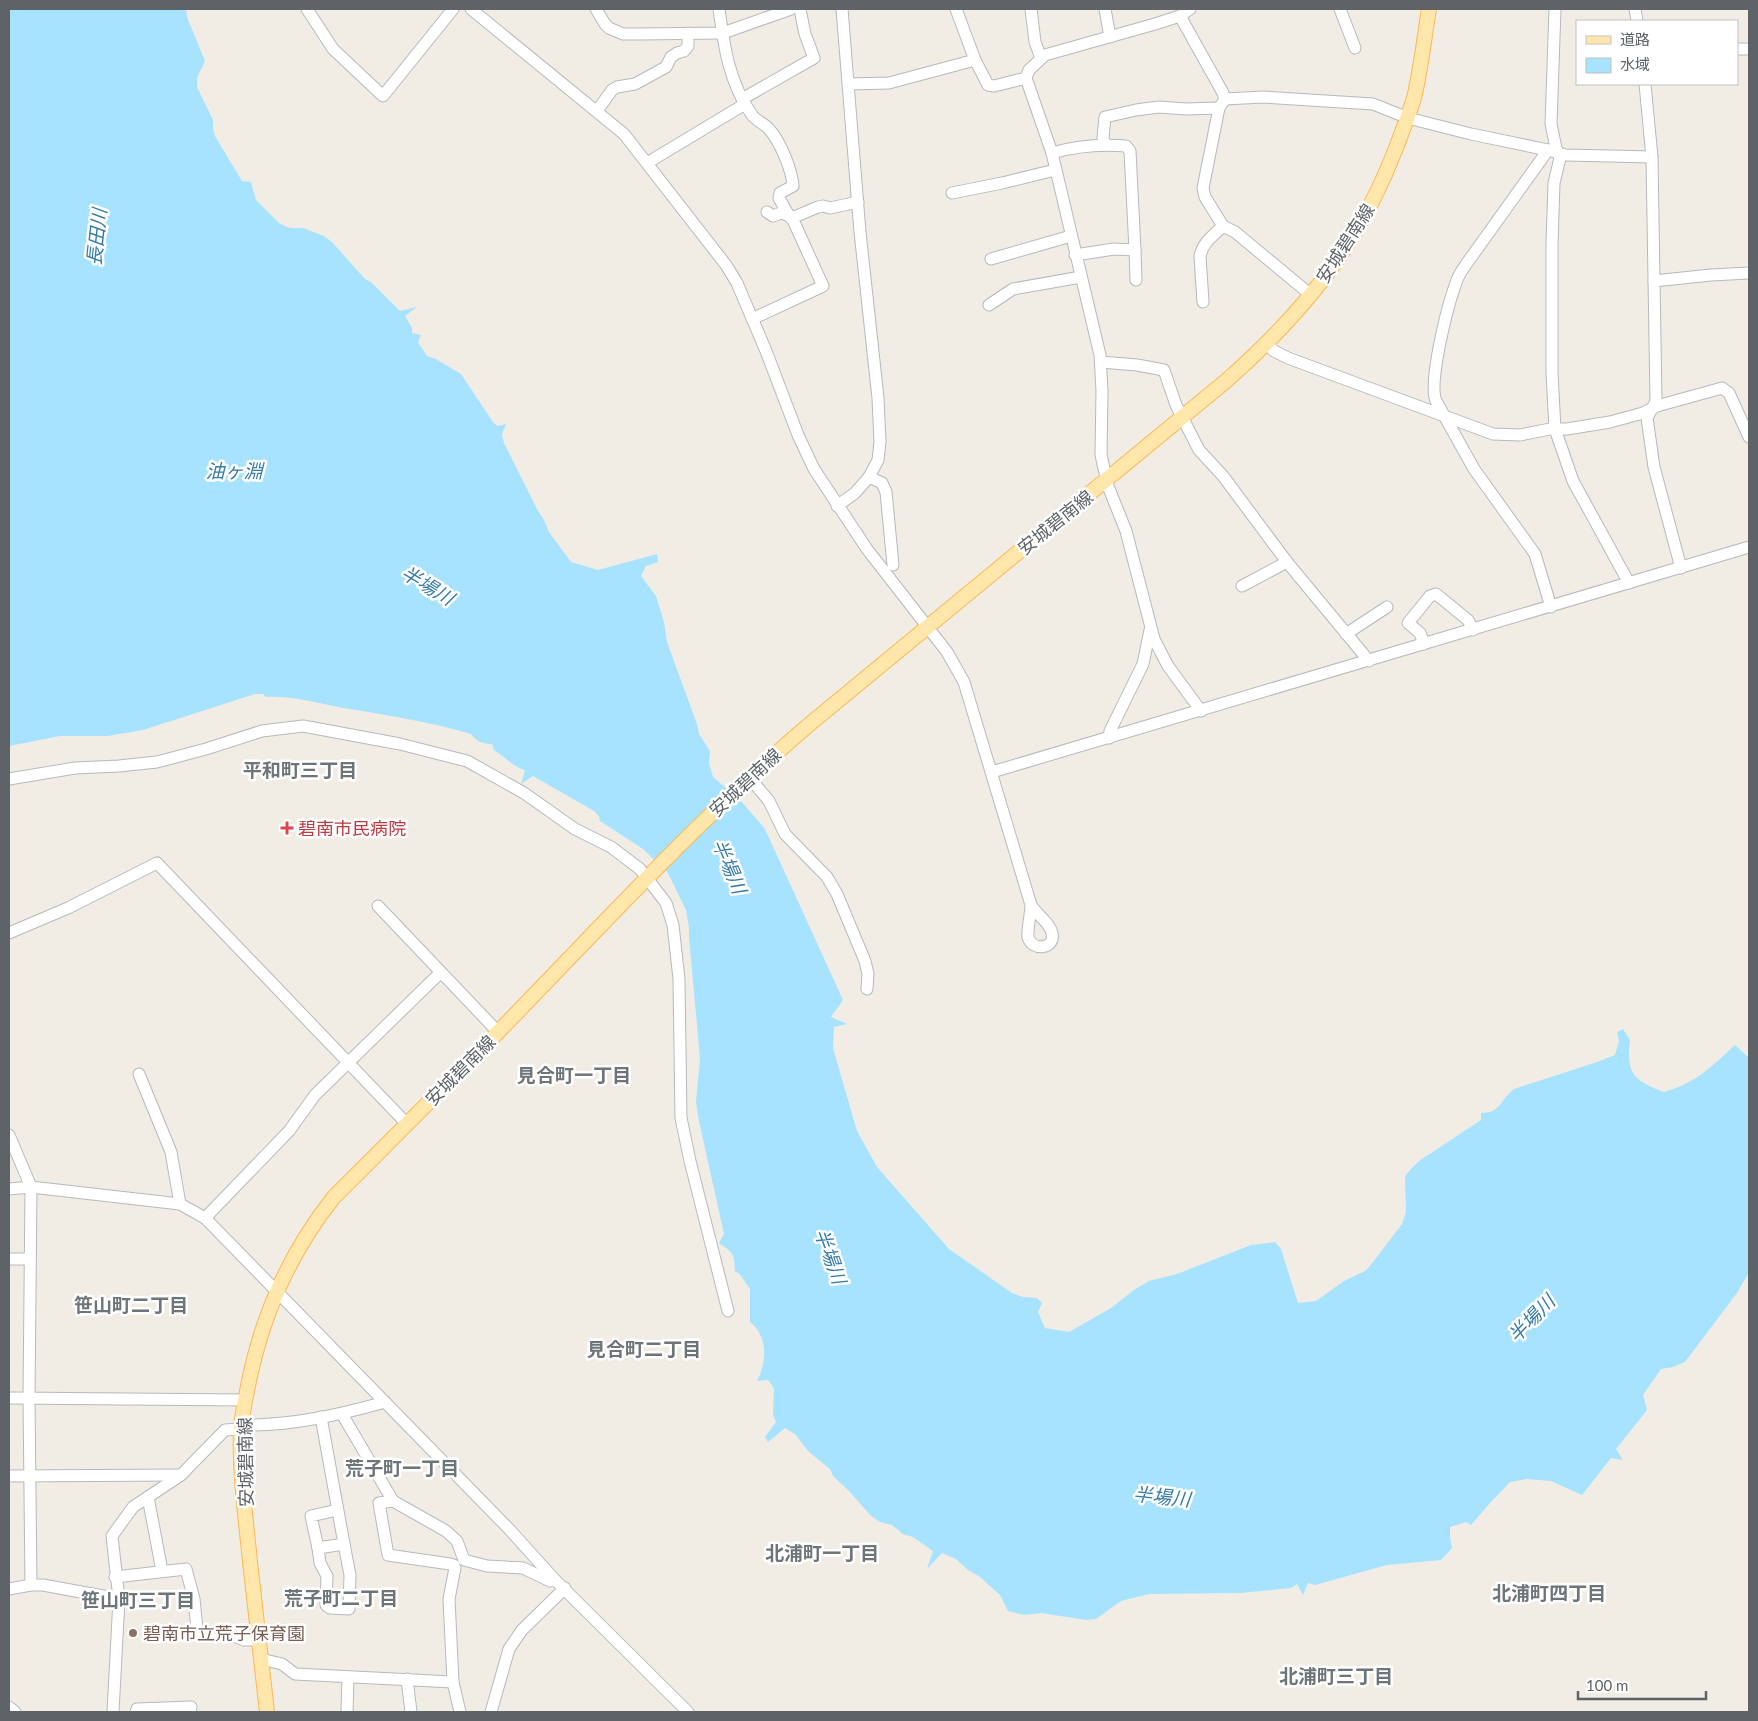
<svg xmlns="http://www.w3.org/2000/svg" width="1758" height="1721" viewBox="0 0 1758 1721" font-family="Lato,'Noto Sans JP',sans-serif">
<style>
.water{fill:#a7e3ff}
.lines{fill:none;stroke-linecap:round;stroke-linejoin:round}
.minor-casing{stroke:#b6b9bd;stroke-width:13}
.major-casing{stroke:#fcb853;stroke-width:16}
.minor{stroke:#fff;stroke-width:11}
.major{stroke:#ffe7ac;stroke-width:14}
.health-dot{fill:#e0444e;stroke:#fff;stroke-width:2}
.education-dot{fill:#8d6e63;stroke:#fff;stroke-width:2}
.labels{text-anchor:middle;dominant-baseline:central;stroke-width:5;stroke-linejoin:round;paint-order:stroke}
.street-label{font-size:18px;fill:#5d6367;stroke:#fff}
.health-label{font-size:18px;fill:#be3a42;stroke:#fff;text-anchor:start}
.education-label{font-size:18px;fill:#785e54;stroke:#fff;text-anchor:start}
.water-label{font-size:19px;font-style:italic;fill:#367ba7;stroke:#fff}
.neighbourhood-label{font-size:19px;font-weight:bold;fill:#6e7579;stroke:#fff}
</style>
<rect width="100%" height="100%" fill="#f1ede5"/>
<path class="water" d="M9,9H186L187,17L205,61L197,78V87L213,120V129L215,136L242,181L251,182L256,200L280,224L290,228H303L324,236L332,242L365,279L371,282L400,311L417,307L405,316L412,328V333L421,335L418,342L427,356L436,359L461,374L493,422L497,426L506,424L502,434L504,443L537,509L544,520L549,532L571,562L598,570L657,554L658,562L646,566L641,576L656,596L664,622L667,642L697,724L699,734L710,751L709,763L713,777L741,801L765,829L843,1000L831,1017L847,1024L834,1027L833,1048L857,1131L877,1167L949,1249L1012,1293L1023,1297L1037,1298L1042,1303L1038,1312L1045,1328L1069,1332L1111,1308L1134,1290L1149,1281L1177,1274L1251,1245L1275,1242L1281,1249L1298,1303L1316,1301L1344,1281L1365,1271L1370,1266L1402,1224L1406,1212L1405,1176L1410,1170L1419,1161L1481,1120V1113C1502,1113 1500,1099 1514,1089L1597,1062L1615,1055L1619,1041L1617,1032L1623,1029L1630,1040C1626,1074 1633,1080 1664,1092C1696,1083 1711,1067 1735,1045L1749,1058V1272L1737,1293L1685,1362L1673,1367L1661,1369L1643,1395L1647,1410L1616,1449L1623,1460L1611,1458L1582,1495L1551,1481L1527,1479L1510,1482L1490,1503L1471,1525L1466,1522L1450,1527V1537L1452,1548L1441,1560L1387,1565L1315,1585L1308,1583L1303,1595L1297,1584L1291,1588L1241,1593L1149,1594L1121,1601L1096,1619L1086,1620L1041,1613L1024,1615L1008,1611L1000,1595L980,1577L968,1570L956,1559L942,1553L927,1569L933,1551L913,1537L903,1534L892,1525L880,1522L871,1516L850,1492L833,1476L830,1469L809,1452L795,1434L785,1428L768,1442L765,1437L776,1422L773,1415L774,1388L768,1380L757,1381C767,1362 768,1336 750,1322V1289L739,1273L735,1272C734,1254 734,1253 719,1243L724,1234L699,1121L696,1102L700,1059L689,937V928L686,910L668,873L643,849L600,821L599,816L594,811L533,776L521,784L525,770C513,767 504,756 494,750L492,744C483,744 476,741 471,734C431,722 391,716 350,709C322,705 295,695 266,697L263,694H255L143,730L108,736H60L9,746Z"/>
<g class="lines">
<defs>
<g id="minor">
<path d="M307,9L333,49L383,96L453,9"/>
<path d="M471,9L624,134L726,265L737,283L766,351L798,435L814,469L867,549L947,652L964,682L1031,905C1037,915 1050,923 1052,933C1056,949 1032,952 1028,937C1027,930 1031,913 1031,905"/>
<path d="M596,9L605,24L609,28L623,34H639L723,33L791,9"/>
<path d="M719,9C724,46 729,83 752,115C756,121 764,123 769,129C780,141 792,170 793,186L780,193L779,198L789,216L793,220L823,286L752,319"/>
<path d="M956,9L975,60L988,85L994,86L1026,78"/>
<path d="M1031,9L1035,42L1041,58"/>
<path d="M1105,9L1110,37"/>
<path d="M1190,9L1180,16L1155,24L1045,55L1029,70L1026,78L1052,153L1100,355L1102,391L1101,455L1108,486L1126,531L1154,639L1168,666L1201,711"/>
<path d="M1340,9L1355,48"/>
<path d="M1555,9L1551,124L1556,148L1560,158L1554,183L1552,244V373L1555,429L1573,481L1629,583"/>
<path d="M1635,9L1637,21"/>
<path d="M1180,16L1223,93L1225,99"/>
<path d="M1737,49H1749"/>
<path d="M849,84L889,83L975,60"/>
<path d="M1645,84L1652,157L1656,401L1647,418L1654,467L1681,568"/>
<path d="M742,99L814,58L805,34L800,9"/>
<path d="M1225,99L1263,97L1373,104L1408,118L1471,134L1548,150L1566,155L1652,157"/>
<path d="M1225,99L1219,108L1203,188L1205,197L1223,226L1235,232L1311,295"/>
<path d="M597,111L612,90L617,87L635,84L666,67L671,57L677,53L684,51L688,46V33"/>
<path d="M1105,145L1103,138L1105,117L1136,110L1159,107L1186,109L1219,108"/>
<path d="M1548,150L1467,263C1463,269 1458,275 1456,283C1448,304 1428,382 1436,401L1474,469L1535,554L1551,607"/>
<path d="M1052,153C1076,146 1101,144 1126,146L1130,151L1135,250L1114,249L1075,255"/>
<path d="M647,163L745,104"/>
<path d="M952,193L1002,183L1055,170"/>
<path d="M767,212L773,216L781,213L794,217L818,207L823,206L830,208L858,202"/>
<path d="M1135,250L1136,280"/>
<path d="M991,259L1071,236"/>
<path d="M1654,281L1711,275L1749,273"/>
<path d="M1203,302L1200,256C1203,242 1213,236 1223,226"/>
<path d="M989,305L1013,289L1081,277"/>
<path d="M1267,344L1274,351L1288,358L1493,434L1520,435L1550,429H1567L1610,422L1643,413L1657,406L1722,388L1729,393L1749,437"/>
<path d="M1101,362L1137,365L1164,370L1176,405L1199,450L1223,476L1287,562L1369,661"/>
<path d="M869,477L882,483L886,492L893,565"/>
<path d="M837,506L855,493L869,477L878,460L880,442L878,398L860,232L842,9"/>
<path d="M1242,586L1287,562"/>
<path d="M1346,634L1387,607"/>
<path d="M1424,644L1420,633L1408,623L1430,596L1436,594L1468,620L1473,630"/>
<path d="M1109,738L1110,731L1143,664L1150,630"/>
<path d="M992,772L1749,547"/>
<path d="M749,777L769,801L785,834L827,877L837,894L865,961L868,974L867,989"/>
<path d="M9,779L75,768L119,766L157,762L206,749L262,731L303,726L400,744L467,761L524,793L575,829L611,847L640,869L666,903L673,925L679,979L681,1118L690,1161L728,1311"/>
<path d="M378,906L498,1032"/>
<path d="M9,933L68,908L157,863L407,1124"/>
<path d="M139,1074L171,1152L180,1204"/>
<path d="M9,1135L31,1187L29,1398L31,1585"/>
<path d="M9,1189L31,1187L180,1204L205,1218L510,1530L555,1580L688,1712"/>
<path d="M205,1218L289,1131L315,1095L440,973"/>
<path d="M9,1259H30"/>
<path d="M9,1398L245,1400"/>
<path d="M342,1414L393,1501L446,1531L457,1541L464,1560L487,1566L523,1568L550,1581L555,1580"/>
<path d="M241,1425C290,1426 339,1415 385,1402"/>
<path d="M9,1476L181,1475"/>
<path d="M148,1497L162,1571"/>
<path d="M393,1501L379,1503L388,1555L450,1564L454,1565L455,1568L449,1599L453,1682L460,1712"/>
<path d="M337,1510L311,1516L318,1548L320,1563L327,1576L326,1605L330,1608L349,1609L350,1575L344,1544"/>
<path d="M318,1548L344,1544L321,1417"/>
<path d="M115,1577L186,1569L194,1599L197,1629L199,1632L231,1635L244,1640H259"/>
<path d="M9,1589L31,1585H43L119,1599"/>
<path d="M261,1659L282,1664L295,1674L453,1682"/>
<path d="M407,1679L411,1712"/>
<path d="M9,1707L15,1712"/>
<path d="M113,1712L119,1599L112,1536L133,1507L181,1475L225,1430L241,1429"/>
<path d="M136,1712L137,1709L191,1707L190,1712"/>
<path d="M347,1712L348,1677"/>
<path d="M491,1712L509,1649L522,1630L565,1588"/>
</g>
<path id="major" d="M267,1712C261,1662 256,1612 250,1562C246,1518 239,1473 241,1429C242,1413 246,1397 249,1381C263,1313 291,1251 334,1197C400,1131 466,1066 531,998C622,904 711,808 811,723L1226,381C1303,313 1359,245 1396,148C1402,132 1409,115 1414,98C1421,69 1424,39 1429,9"/>
</defs>
<use href="#minor" class="minor-casing"/>
<use href="#major" class="major-casing"/>
<use href="#minor" class="minor"/>
<use href="#major" class="major"/>
</g>
<path class="health-dot" d="M284.5 820.5h5v5h5v5h-5v5h-5v-5h-5v-5h5z"/>
<circle class="education-dot" cx="133" cy="1633" r="5"/>
<g class="labels">
<g class="street-label">
<text transform="translate(1345 243) rotate(-57)">安城碧南線</text>
<text transform="translate(1055 522) rotate(-39)">安城碧南線</text>
<text transform="translate(745 782) rotate(-43)">安城碧南線</text>
<text transform="translate(460 1070) rotate(-45)">安城碧南線</text>
<text transform="translate(245 1462) rotate(-91)">安城碧南線</text>
</g>
<g class="health-label">
<text x="298" y="828">碧南市民病院</text>
</g>
<g class="education-label">
<text x="143" y="1633">碧南市立荒子保育園</text>
</g>
<g class="water-label">
<text transform="translate(96 237) rotate(-84)">長田川</text>
<text x="234" y="470">油ヶ淵</text>
<text transform="translate(428 585) rotate(31)">半場川</text>
<text transform="translate(730 866) rotate(67)">半場川</text>
<text transform="translate(831 1256) rotate(70)">半場川</text>
<text transform="translate(1531 1318) rotate(-46)">半場川</text>
<text transform="translate(1162 1496) rotate(6)">半場川</text>
</g>
<g class="neighbourhood-label">
<text x="300" y="769">平和町三丁目</text>
<text x="574" y="1074">見合町一丁目</text>
<text x="131" y="1304">笹山町二丁目</text>
<text x="644" y="1348">見合町二丁目</text>
<text x="402" y="1467">荒子町一丁目</text>
<text x="822" y="1552">北浦町一丁目</text>
<text x="1549" y="1592">北浦町四丁目</text>
<text x="341" y="1597">荒子町二丁目</text>
<text x="138" y="1599">笹山町三丁目</text>
<text x="1336" y="1675">北浦町三丁目</text>
</g>
</g>
<rect width="1758" height="1721" fill="none" stroke="#5d6367" stroke-width="20"/>
<rect x="1576" y="20" width="162" height="65" fill="#ffffff" stroke="#bec1c2"/>
<rect x="1586" y="36" width="25" height="8" fill="#ffe7ac" stroke="#bec1c2"/>
<text x="1620" y="45" font-size="15" fill="#5d6367">道路</text>
<rect x="1586" y="58" width="25" height="15" fill="#a7e3ff" stroke="#bec1c2"/>
<text x="1620" y="70" font-size="15" fill="#5d6367">水域</text>
<path d="M1578 1691v8h128v-8" fill="none" stroke="#5d6367" stroke-width="2.5"/>
<text x="1586" y="1691" font-size="15" fill="#5d6367" stroke="#ffffff" stroke-width="4" paint-order="stroke">100 m</text>
</svg>
